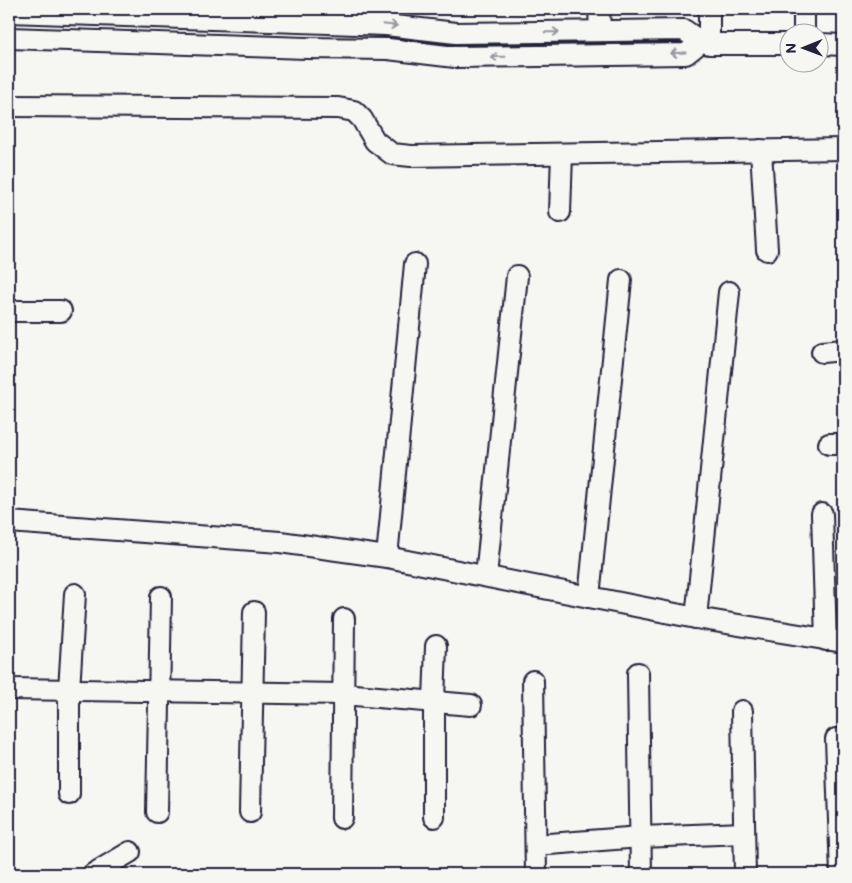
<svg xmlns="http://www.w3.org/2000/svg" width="852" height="883" viewBox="0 0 852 883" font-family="Mali,sans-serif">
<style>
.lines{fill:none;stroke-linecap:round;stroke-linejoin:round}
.minor-casing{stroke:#22223b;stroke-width:24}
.minor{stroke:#f6f6f2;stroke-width:20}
.oneway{stroke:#9797a0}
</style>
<rect width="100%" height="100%" fill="#f6f6f2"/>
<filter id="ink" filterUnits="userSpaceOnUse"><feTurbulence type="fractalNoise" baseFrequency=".02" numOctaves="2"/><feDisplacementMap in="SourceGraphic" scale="10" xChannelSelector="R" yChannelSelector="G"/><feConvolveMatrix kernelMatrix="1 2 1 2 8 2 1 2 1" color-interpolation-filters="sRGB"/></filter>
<g filter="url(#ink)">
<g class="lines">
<defs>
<g id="minor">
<path d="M599,9L600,31"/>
<path d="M709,9V44H790"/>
<path d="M9,12L386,25L456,33L684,30L701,42L686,54L455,57L388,49L306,48L9,38"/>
<path d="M804,32V9"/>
<path d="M820,44L843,45"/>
<path d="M9,106L338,108L354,111L362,119L375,141L392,154L411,156L843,149"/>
<path d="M761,150L767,250"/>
<path d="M560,212L562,154"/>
<path d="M9,311H61"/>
<path d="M822,352L843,350"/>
<path d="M829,444H843"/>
<path d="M822,514L826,640"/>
<path d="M9,522L280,542L387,557L696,618L843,642"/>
<path d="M387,557L415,264"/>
<path d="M486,576L517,276"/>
<path d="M589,597L621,280"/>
<path d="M696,618L729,292"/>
<path d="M638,673L641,874"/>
<path d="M533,681L536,874"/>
<path d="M9,689L343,694L471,705"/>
<path d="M742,711L745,874"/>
<path d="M836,739L841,874"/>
<path d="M69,794V690L75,594"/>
<path d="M157,812L161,597"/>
<path d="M250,812L254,612"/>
<path d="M434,817V700L436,646"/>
<path d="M342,818L344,619"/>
<path d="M536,845L641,837L744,833"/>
<path d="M93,874L130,852"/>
</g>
</defs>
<use href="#minor" class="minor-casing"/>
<use href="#minor" class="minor"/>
</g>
<defs><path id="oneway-shaft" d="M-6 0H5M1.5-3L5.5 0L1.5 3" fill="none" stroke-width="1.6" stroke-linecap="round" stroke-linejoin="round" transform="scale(1.25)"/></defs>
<g class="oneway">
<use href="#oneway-shaft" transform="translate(390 25) rotate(6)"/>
<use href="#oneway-shaft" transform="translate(552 32) rotate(-1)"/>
<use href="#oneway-shaft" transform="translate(678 53) rotate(177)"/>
<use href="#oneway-shaft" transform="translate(498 57) rotate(179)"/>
</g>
</g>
<rect width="852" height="883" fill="none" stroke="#f6f6f2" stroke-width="30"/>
<rect x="15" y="15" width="822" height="853" fill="none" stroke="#22223b" stroke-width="2" filter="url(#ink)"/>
<g transform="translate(804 48) rotate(269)"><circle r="24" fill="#f6f6f2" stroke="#a1a1a9"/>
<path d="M0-4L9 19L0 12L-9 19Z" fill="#22223b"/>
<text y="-8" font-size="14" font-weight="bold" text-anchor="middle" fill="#22223b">N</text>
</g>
</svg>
